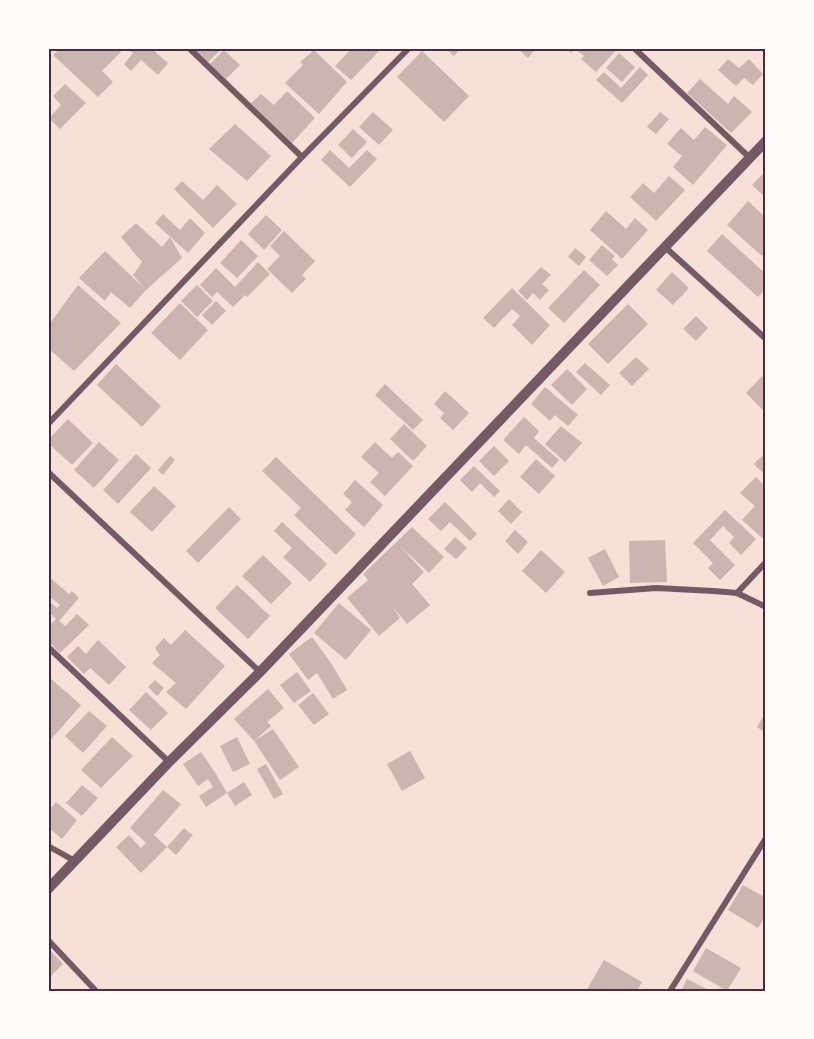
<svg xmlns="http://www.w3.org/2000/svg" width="814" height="1039" viewBox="0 0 814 1039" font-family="'Titillium Web',sans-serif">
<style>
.building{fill:#ccb4b1}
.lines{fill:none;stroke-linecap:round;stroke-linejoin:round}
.minor{stroke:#755966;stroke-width:6}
.tertiary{stroke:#755966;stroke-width:10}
.neatline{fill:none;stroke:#4a2c40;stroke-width:2}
</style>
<rect width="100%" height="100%" fill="#f7e1d7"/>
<g class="building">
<path d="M61,48H116L121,52L102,71L113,82L98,97L53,55Z"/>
<path d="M127,48H151L168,63L158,75L141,60L131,71L124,64L133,53Z"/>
<path d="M194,48H223L208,62Z"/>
<path d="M352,48H382L351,80L335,66Z"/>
<path d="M445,48H461L454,56Z"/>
<path d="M519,48H536L528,58L518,49Z"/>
<path d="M565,48H589L590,49L591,48H618L596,72L581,59L584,56L575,49L571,53Z"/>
<path d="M224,50L240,65L226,79L210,64Z"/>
<path d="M314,50L347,82L319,114L285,83L303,65L300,62Z"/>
<path d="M422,51L469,96L444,122L397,77Z"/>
<path d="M619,53L635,67L622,82L606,68Z"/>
<path d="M728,59L739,68L749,59L763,74L753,85L744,78L736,86L718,70Z"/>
<path d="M640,67L648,75L622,103L596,80L604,72L621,88Z"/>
<path d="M700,79L728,104L734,96L752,112L731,133L687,93Z"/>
<path d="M65,84L86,103L60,129L49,118L61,105L53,96Z"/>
<path d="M287,91L315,118L292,143L251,103L261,94L274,105Z"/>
<path d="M373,112L393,130L379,145L359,127Z"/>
<path d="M660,112L669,119L656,134L647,127Z"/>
<path d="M235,124L271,156L247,181L209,149Z"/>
<path d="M705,127L727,145L693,185L673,167L682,156L667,144L681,128L694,140Z"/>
<path d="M353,129L367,142L352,158L338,145Z"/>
<path d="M330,150L349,168L367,150L377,159L350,187L321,160Z"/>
<path d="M766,171V198L752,185Z"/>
<path d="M669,176L685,190L656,221L630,197L643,183L654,193Z"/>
<path d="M182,181L203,200L217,185L237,204L213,228L174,189Z"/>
<path d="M748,201L766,218V251L762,256L727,225Z"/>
<path d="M606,211L626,229L635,218L648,230L622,259L590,230Z"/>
<path d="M163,214L180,230L190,218L205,233L188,253L155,223Z"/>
<path d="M266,215L282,230L264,250L248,234Z"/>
<path d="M136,223L162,247L170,237L182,258L146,290L130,308L111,292L105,301L79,278L105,251L145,289L133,275L142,262L121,237Z"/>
<path d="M284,231L315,261L302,275L306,279L292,293L267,269L280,256L270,246Z"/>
<path d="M722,234L766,274V288L758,297L707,251Z"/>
<path d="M241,240L258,256L237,278L220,263Z"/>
<path d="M602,245L615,256L612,259L618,265L607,276L589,260Z"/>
<path d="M575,248L586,257L579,266L568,257Z"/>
<path d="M258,262L270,274L247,297L245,295L233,307L217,292L212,297L200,285L216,268L235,287Z"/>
<path d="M541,267L551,275L542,284L549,290L540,300L533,293L527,300L518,291Z"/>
<path d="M584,270L600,285L564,323L548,308Z"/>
<path d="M672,272L689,288L673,305L656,290Z"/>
<path d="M78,285L121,323L74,371L48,348V326Z"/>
<path d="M197,285L213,301L197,317L181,301Z"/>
<path d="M512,288L550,325L532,345L512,325L520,316L512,309L494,328L483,318Z"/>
<path d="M216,301L226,311L212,325L202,315Z"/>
<path d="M180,303L208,330L180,360L151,333Z"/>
<path d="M628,304L648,324L608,364L588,344Z"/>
<path d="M696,316L708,328L696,341L683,329Z"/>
<path d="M636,357L649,369L632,386L619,373Z"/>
<path d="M585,363L610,385L601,395L576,372Z"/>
<path d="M116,364L161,406L142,427L97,385Z"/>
<path d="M567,369L587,389L572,405L551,385Z"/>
<path d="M762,376L766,380V413L746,393Z"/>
<path d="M385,384L423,420L413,430L375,395Z"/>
<path d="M545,387L578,415L568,426L555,415L550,421L531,404Z"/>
<path d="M445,391L469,413L453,430L440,418L444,413L434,404Z"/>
<path d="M524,417L539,431L534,438L559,460L552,468L526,445L519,454L503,440Z"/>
<path d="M68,419L93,443L72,465L48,443V440Z"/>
<path d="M404,424L427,446L413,461L390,439Z"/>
<path d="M561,426L582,443L565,462L545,444Z"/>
<path d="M99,442L119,460L94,488L74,470Z"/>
<path d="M375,442L392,458L398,452L413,466L385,496L370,482L379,473L361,457Z"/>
<path d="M494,446L509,461L494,476L479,461Z"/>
<path d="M766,452V476L754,464Z"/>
<path d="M136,454L151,468L118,504L103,490Z"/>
<path d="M170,456L175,460L163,475L158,470Z"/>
<path d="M276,457L356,534L336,555L294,515L301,508L262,471Z"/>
<path d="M536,459L555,476L539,494L520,477Z"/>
<path d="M474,466L500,491L494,497L480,483L472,492L460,480Z"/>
<path d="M756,477L766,487V534L762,538L742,520L755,506L740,493Z"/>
<path d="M355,480L383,505L364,527L345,510L352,502L343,494Z"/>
<path d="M154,486L176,506L152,532L130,512Z"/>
<path d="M509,499L522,512L511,524L498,511Z"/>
<path d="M445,502L477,534L470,541L450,522L441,531L428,519Z"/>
<path d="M229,507L241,519L198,563L186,551Z"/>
<path d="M725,510L756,539L741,555L729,543L734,537L723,526L710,540L735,565L720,580L708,568L713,563L693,543Z"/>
<path d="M282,522L327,564L310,582L283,557L292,548L274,531Z"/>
<path d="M412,527L444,557L429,573L401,547L424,572L412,584L430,605L407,624L393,607L400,618L379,636L347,598L368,580L363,574Z"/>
<path d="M515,530L528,542L518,554L505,541Z"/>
<path d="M455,537L467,548L456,559L444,549Z"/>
<path d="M665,540L667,582L630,583L629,541Z"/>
<path d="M605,549L619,577L603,586L588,558Z"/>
<path d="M541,550L565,572L546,593L522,571Z"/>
<path d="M263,555L292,583L271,604L242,576Z"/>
<path d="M48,576L69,594L72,591L79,598L59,621L65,626L77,614L89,625L60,653L48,641V627L56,619L51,614L48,618V600L57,608L60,605L48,595Z"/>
<path d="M237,585L270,616L248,639L215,608Z"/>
<path d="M339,603L371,630L346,660L314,633Z"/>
<path d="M185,630L225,666L186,709L166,692L176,683L152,663L160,655L155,648L164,638L171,645Z"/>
<path d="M312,637L331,663L347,690L333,699L317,673L308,680L289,654Z"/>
<path d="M98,640L126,667L109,685L90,668L84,674L67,657L78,646L86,654Z"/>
<path d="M297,672L311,691L294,703L280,685Z"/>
<path d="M50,678L81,705L48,743V680Z"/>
<path d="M155,680L164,688L157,696L148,687Z"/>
<path d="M268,689L284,708L267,722L271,726L254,741L234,719Z"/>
<path d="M146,692L168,713L151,730L129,710Z"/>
<path d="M313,693L329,714L314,725L298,705Z"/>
<path d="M89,711L107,726L83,753L65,736Z"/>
<path d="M766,712V733L757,727Z"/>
<path d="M273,729L299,767L280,780L254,741Z"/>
<path d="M112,737L133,756L101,788L81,770Z"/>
<path d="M237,737L250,764L233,772L220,746Z"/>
<path d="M410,751L425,778L402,791L387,764Z"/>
<path d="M201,752L216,774L227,793L244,782L252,795L235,806L227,793L206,807L199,796L213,787L208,779L198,786L183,764Z"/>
<path d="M266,764L283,794L274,799L257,769Z"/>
<path d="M82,785L98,798L82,816L66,803Z"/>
<path d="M163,790L181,804L154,835L167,847L141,873L116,847L129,835L141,848L146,843L130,828Z"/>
<path d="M56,802L77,820L62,839L48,827V811Z"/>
<path d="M184,828L193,835L176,855L167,847Z"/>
<path d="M743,885L766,898V915L758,928L728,910Z"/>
<path d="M48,948L63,964L48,979Z"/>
<path d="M706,948L741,968L727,991L693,971Z"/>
<path d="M604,960L642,982L637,991H586Z"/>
<path d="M687,979L711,991H681Z"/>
</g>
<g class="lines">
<g class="minor">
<path d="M189,48L302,157"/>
<path d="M634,48L750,158"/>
<path d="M665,247L766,339"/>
<path d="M48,424L302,157L409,48"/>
<path d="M48,472L260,672"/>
<path d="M590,593L656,588L714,591L737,593L766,607"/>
<path d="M737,593L766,562"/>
<path d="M48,647L169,762"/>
<path d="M48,846L75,861"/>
<path d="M48,940L96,991"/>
<path d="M670,991L766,838"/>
</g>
<path class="tertiary" d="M48,889L169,762L260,672L766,141"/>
</g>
<rect width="814" height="1039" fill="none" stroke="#fffaf5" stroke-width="99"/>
<rect x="50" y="50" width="714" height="940" class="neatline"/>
</svg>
